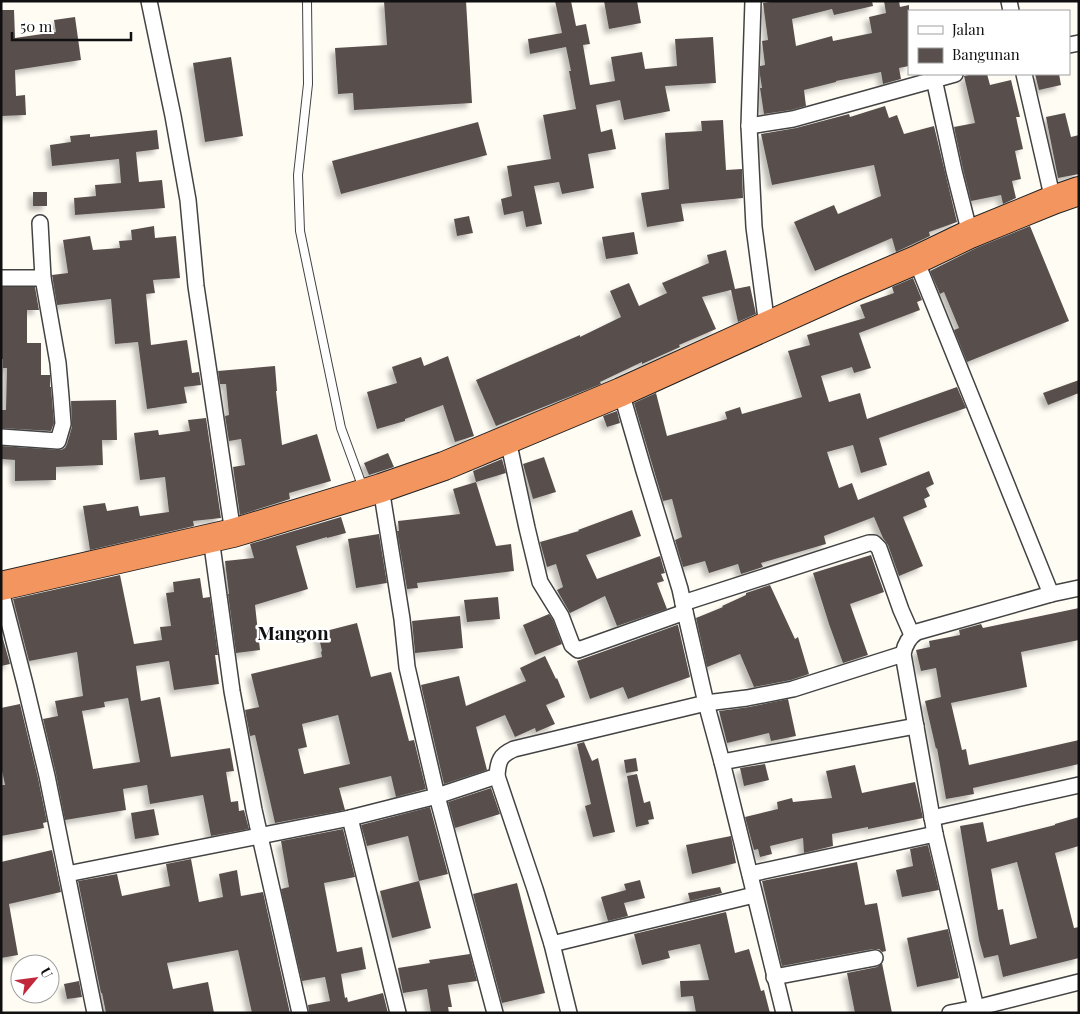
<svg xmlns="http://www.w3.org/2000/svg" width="1080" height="1014" viewBox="0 0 1080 1014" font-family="'Playfair Display',serif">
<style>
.building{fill:#59504d;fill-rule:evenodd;filter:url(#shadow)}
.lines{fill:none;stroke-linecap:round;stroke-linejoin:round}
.lane-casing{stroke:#434343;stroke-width:10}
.street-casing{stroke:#434343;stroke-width:18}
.highway-casing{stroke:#212121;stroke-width:30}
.lane{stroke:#fff;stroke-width:8}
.street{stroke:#fff;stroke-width:15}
.highway{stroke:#f3955e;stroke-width:28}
.labels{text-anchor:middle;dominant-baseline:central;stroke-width:5;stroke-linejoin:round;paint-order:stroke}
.district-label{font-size:19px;font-weight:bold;fill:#101010;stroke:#fff}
</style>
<defs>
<filter id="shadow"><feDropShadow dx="-4.5" dy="4.5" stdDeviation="2.5" flood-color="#0004"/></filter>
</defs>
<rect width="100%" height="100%" fill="#fffcf4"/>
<g class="building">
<path d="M384,1H466L472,103L354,110L353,93L338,94L335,48L387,45Z"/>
<path d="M555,1H571L576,26L586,24L590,44L583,45L590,85L615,81L611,57L642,52L645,69L677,66L675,39L713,37L716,83L665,86L670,111L624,120L620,100L596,105L601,132L612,129L616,149L588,154L594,188L562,194L559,182L534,186L542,224L526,227L523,211L504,215L501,199L512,196L507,166L551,159L543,115L576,109L569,71H571L566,47L530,54L528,39L562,33Z"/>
<path d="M604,1H637L641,23L609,29Z"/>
<path d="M776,1H872L873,6L834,15L832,9L792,19L796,46L832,36L833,41L872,33L869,17L886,13L884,1H899L900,7L909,5V66L899,68L901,79L883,84L881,72L836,81V82L804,90L806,106L791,110L764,114L760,88H762L760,75V66L765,65L762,41L768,40L763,3Z"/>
<path d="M1,10H14L15,38L56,32L54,20L75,17L81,60L15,70L16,96L25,95L26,115L1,116Z"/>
<path d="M231,57L243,136L205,142L193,63Z"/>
<path d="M973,74H987L990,85L1011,80L1020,117H1016L1023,149L1015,151L1021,179L1012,181L1016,198L1003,204L1001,195L971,201L963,169L954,127L975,123L964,76Z"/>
<path d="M1035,74H1059L1061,85L1039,90Z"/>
<path d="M885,106L889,118L897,115L904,134L934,126L957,222L929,232L930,236L896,252L892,238L815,271L794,222L834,205L838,214L881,196L874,165L772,185L761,134L796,128L849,114L850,117Z"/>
<path d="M1065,113L1071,137L1079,135V174L1058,178L1046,117Z"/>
<path d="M723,120L726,170L742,169L743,198L681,204L684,221L647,227L641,193L669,189L665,133L702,131L701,121Z"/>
<path d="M478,122L487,155L341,194L332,161Z"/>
<path d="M157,130L159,149L136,152L139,182L162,180L165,208L75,215L74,198L96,196L95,185L121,183L119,159L52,166L50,145L71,142L70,136L90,134V137Z"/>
<rect x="33" y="192" width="14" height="14"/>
<path d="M469,216L473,233L457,236L454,219Z"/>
<path d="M154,226L155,238L176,236L180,278L153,280L155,293L146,294L151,345L187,340L192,373L199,372L201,385L184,387L187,403L147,409L138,342L115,344L111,299L57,305L52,275L68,273L63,240L90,236L93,250L120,248L119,241L132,240L131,230Z"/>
<path d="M1030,226L1069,321L967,362L954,330L959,328L944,292L940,294L930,271L976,248Z"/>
<path d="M634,232L638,254L606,259L602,237Z"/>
<path d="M726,250L735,289L750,286L756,314L738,322L731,290L702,297L716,329L679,345L680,347L642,364V362L600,382L601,384L496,426L476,380L580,335V337L621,317L610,291L629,283L639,306L667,293L662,283L709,263L707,255Z"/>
<path d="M913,278L922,300L917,302L920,310L859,333L871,368L854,373L852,367L821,376L829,402L860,393L867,419L957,387L966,408L879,438L887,465L861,473L853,445L827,452L839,488L852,483L858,500L929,471L934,484L926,488L930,496L924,499L927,507L903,517L923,566L899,576L888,545L883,538L874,517L824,536L826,544L761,563L763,567L741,574L738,564L709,573L705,561L683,567L675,540L682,537L672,499L663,501L634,403L656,393L667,436L727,419L725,412L740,407L742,414L802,397L788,351L810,345L807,335L865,318L860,305L894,293L892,287Z"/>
<path d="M1,287H35L39,310H27V343H41V375H50V387H51L54,423L51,431L1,428V410H6L7,368H3V359H1Z"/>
<path d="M448,356L474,436L455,442L443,405L405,419V421L377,429L367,392L397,383L392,367L421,357L424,366Z"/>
<path d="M275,366L277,391H276L282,445L317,434L331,481L289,493L290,499L240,515L233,467L245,465L241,439L229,441L225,416L229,415L226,384H220L218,371Z"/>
<path d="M1079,380V393L1048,405L1043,393Z"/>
<path d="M116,400L117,440H102L103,465L56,467V480L15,481V460L1,459V446L61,450L65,448L67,444L72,427L71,401Z"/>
<path d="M617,411L620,423L607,427L603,416Z"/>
<path d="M206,418L221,518L193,521L194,526L90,550L83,506L105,503L107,511L138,506L140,516L169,512L165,477L140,480L134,433L158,430L159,435L190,431L188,420Z"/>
<path d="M388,453L394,467L369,475L364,463Z"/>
<path d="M544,457L556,492L533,499L523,464Z"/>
<path d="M502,459L506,473L476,482L473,471Z"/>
<path d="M476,482L496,546L511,544L514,571L417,583L418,588L407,589L397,531H399L398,521L460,514L453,489Z"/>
<path d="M632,510L641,536L586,555L597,579L660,556L665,573L661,574L664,581L657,583L667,609L617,626L605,596L570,613L557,590L563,587L556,564L547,567L540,542L579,531L578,530Z"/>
<path d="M341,517L346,533L327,538V537L296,546L308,589L255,605L260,650L236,653L228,594H229L225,561L254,558L250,544Z"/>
<path d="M379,534L387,583L356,588L348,539Z"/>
<path d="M871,555L884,592L850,604L868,655L843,663L829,624L813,573Z"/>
<path d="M120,575L134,644L162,640L160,627L171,626L166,593L174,592L173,582L200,578L203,598L210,597L218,655H215L219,684L174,690L169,661L136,666L141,701L160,697L171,757L230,748L234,771L226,772L231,802L238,801L239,811L244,810L249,829L211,836L203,795L150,804L147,785L123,789L126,810L65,820L56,774L43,719L58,716L55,701L83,696L77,652L29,661L13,599ZM128,698L140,762L93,769L82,711L105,707L104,702Z"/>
<path d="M770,585L795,639L798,637L809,674L791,680L754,687L740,654L707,667L696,618L723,607L722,606L746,595V593Z"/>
<path d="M498,597L500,619L467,622L464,600Z"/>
<path d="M1079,608V640L1021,652L1027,687L951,703L962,750L966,749L969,765L1079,740V764L973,788L974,794L946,799L937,748L936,749L925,701L941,697L936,668L921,671L916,650L930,647L929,641L960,635L959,630L981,624L983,628Z"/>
<path d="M549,614L553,620L562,644L535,655L523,625Z"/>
<path d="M460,616L463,648L415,653L412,621Z"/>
<path d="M357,623L371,677L391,672L409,741L414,740L426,789L396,797L391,776L339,788L345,810L275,823L255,735L250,736L245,710L259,707L251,674L322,657L321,652L322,651L318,633ZM338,715L350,764L304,774L298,749L307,747L302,724Z"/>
<path d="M677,625H678L690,677L628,699L623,687L590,699L577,661Z"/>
<path d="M1,632L10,664L1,666Z"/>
<path d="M545,656L556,679L557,678L565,697L546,705L555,724L536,732L535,728L515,737L505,715L476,727L487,770L444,784L421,685L459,676L466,706L526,681L520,668Z"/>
<path d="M788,699L796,736L771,741L769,733L727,743L719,711L749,707Z"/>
<path d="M20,704L38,778L47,822L43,823L44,828L1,836V785H5L1,766V708Z"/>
<path d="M584,742L592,761L598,758L615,832L593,837L585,806L591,804L577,744Z"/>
<path d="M636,758L638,771L626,773L624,760Z"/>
<path d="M765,764L769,780L744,786L740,768Z"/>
<path d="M855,765L862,793L915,782L923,818L868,829V827L832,834L833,846L804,853L803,838L770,846L772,854L760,857L758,849L754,850L745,817L778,809L777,802L792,798L793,802L832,798L826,771Z"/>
<path d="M637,774L644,803L650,801L654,819L648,820L649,824L636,827L627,776Z"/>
<path d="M491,788L500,814L455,828L448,802Z"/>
<path d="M430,807L448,874L419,881L408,836L367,846L361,825Z"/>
<path d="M154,809L159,835L135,839L131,813Z"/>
<path d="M1079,817V846L1055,853L1074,928L1079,927V958L1003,977L998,955L984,958L979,940L960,826L983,822L987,842L1055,825V824ZM1017,862L1037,938L1010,945L1003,909L998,910L991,869Z"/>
<path d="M343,829L355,877L324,883L337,952L362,947L366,969L341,974L345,998L347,997L348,1002L383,993L388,1013H309L308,1005L330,1001L325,977L302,981L281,889L289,887L281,841Z"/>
<path d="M731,836L736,863L692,874L686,845Z"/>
<path d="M928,845L939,890L902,897L896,870L913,866L910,849Z"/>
<path d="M52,850L61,892L9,904L18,955L1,958V862Z"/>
<path d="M191,859L199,902L223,897L219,874L237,870L241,896L263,892L290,1013H252L238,950L167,963L173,989L208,982L214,1013H106L102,993H101L78,881L117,874L122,896L170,886L166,864Z"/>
<path d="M857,862L865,905L877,903L886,951L882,952L879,949H873L782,966L762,881Z"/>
<path d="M640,880L645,898L624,903L628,916L608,921L601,897L626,890L624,884Z"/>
<path d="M419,881L431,928L392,938L380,891Z"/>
<path d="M517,883L545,993L502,1003L473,894Z"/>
<path d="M720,887L722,893L690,901L688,893Z"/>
<path d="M726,912L735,953L749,949L761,991L764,990L770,1013H696L693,996L681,997L680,981L709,980L700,944L668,951L670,958L642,965L634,934Z"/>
<path d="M948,929L959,978L917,987L907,938Z"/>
<path d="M470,954L477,981L448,985L452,1007H448L449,1013H431L427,989L403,993L398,968L430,963L429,960Z"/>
<path d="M882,963L892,1013H855L847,973L877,967Z"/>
<path d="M79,981L82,997L67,999L64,984Z"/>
</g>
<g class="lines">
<defs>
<path id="lane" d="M307,1L308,84L298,175L300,231L341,428L363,488"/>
<g id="street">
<path d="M149,1L173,116L188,200L196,286L233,533"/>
<path d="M753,1L749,126L754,227L767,326"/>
<path d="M1009,1L1011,11"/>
<path d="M1069,45L1079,43"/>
<path d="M1024,74L1053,200"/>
<path d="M934,79L954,171L970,234"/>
<path d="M749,126L793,119L955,74"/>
<path d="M916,260L1051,594"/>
<path d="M1,278H43"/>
<path d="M621,392L644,471L680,589L683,603L706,703L722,762L784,1013"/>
<path d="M1,437L58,441L63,424L61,397L58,363L43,278L40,223"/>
<path d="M508,440L527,528L540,582L561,616L572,645L578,650L685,612"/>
<path d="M381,488L402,619L407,667L437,796L495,1013"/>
<path d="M211,538L232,691L254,810L300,1013"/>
<path d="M1079,588L1051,594L917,632C909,637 905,644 903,654L935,834L976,1008L1079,982"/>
<path d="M1,591L25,684L47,776L95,1013"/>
<path d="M683,603L869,543H874L879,548L901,610L912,635"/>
<path d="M722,762L916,726"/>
<path d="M350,818L398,1013"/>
<path d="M932,818L1079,785"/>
<path d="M67,874L350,818L437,796L497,776"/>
<path d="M750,874L935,834"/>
<path d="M552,944L754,895"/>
<path d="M774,977L875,958"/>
<path d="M569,1013L552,944L535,889L497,776C498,761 500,755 514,749L706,703L747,698L793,689L903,654"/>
<path d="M950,1013L976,1008L977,1013"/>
</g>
<path id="highway" d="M1,586L233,533L381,488L444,466L621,392L844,291L916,260L970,234L1053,200L1079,191"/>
</defs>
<use href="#lane" class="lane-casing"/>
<use href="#street" class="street-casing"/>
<use href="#highway" class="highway-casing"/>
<use href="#lane" class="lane"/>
<use href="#street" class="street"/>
<use href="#highway" class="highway"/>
</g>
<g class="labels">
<g class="district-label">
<text x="293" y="632">Mangon</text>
</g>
</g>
<rect width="1080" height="1014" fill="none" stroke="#101010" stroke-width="5"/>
<rect x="908" y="10" width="162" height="65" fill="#ffffff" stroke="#9f9f9f"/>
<rect x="918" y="26" width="25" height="8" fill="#ffffff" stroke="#9f9f9f"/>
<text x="952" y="35" font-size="15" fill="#101010">Jalan</text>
<rect x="918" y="48" width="25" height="15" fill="#59504d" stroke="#9f9f9f"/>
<text x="952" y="60" font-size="15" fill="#101010">Bangunan</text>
<g transform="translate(35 979) rotate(61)"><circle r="24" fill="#ffffff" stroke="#9f9f9f"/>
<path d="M0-4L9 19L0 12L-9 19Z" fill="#c1283c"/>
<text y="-8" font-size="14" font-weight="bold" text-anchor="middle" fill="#101010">U</text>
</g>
<path d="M12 32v8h119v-8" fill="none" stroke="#101010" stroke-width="2.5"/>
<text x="20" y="32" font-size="15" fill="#101010" stroke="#ffffff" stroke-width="4" paint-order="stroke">50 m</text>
</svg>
